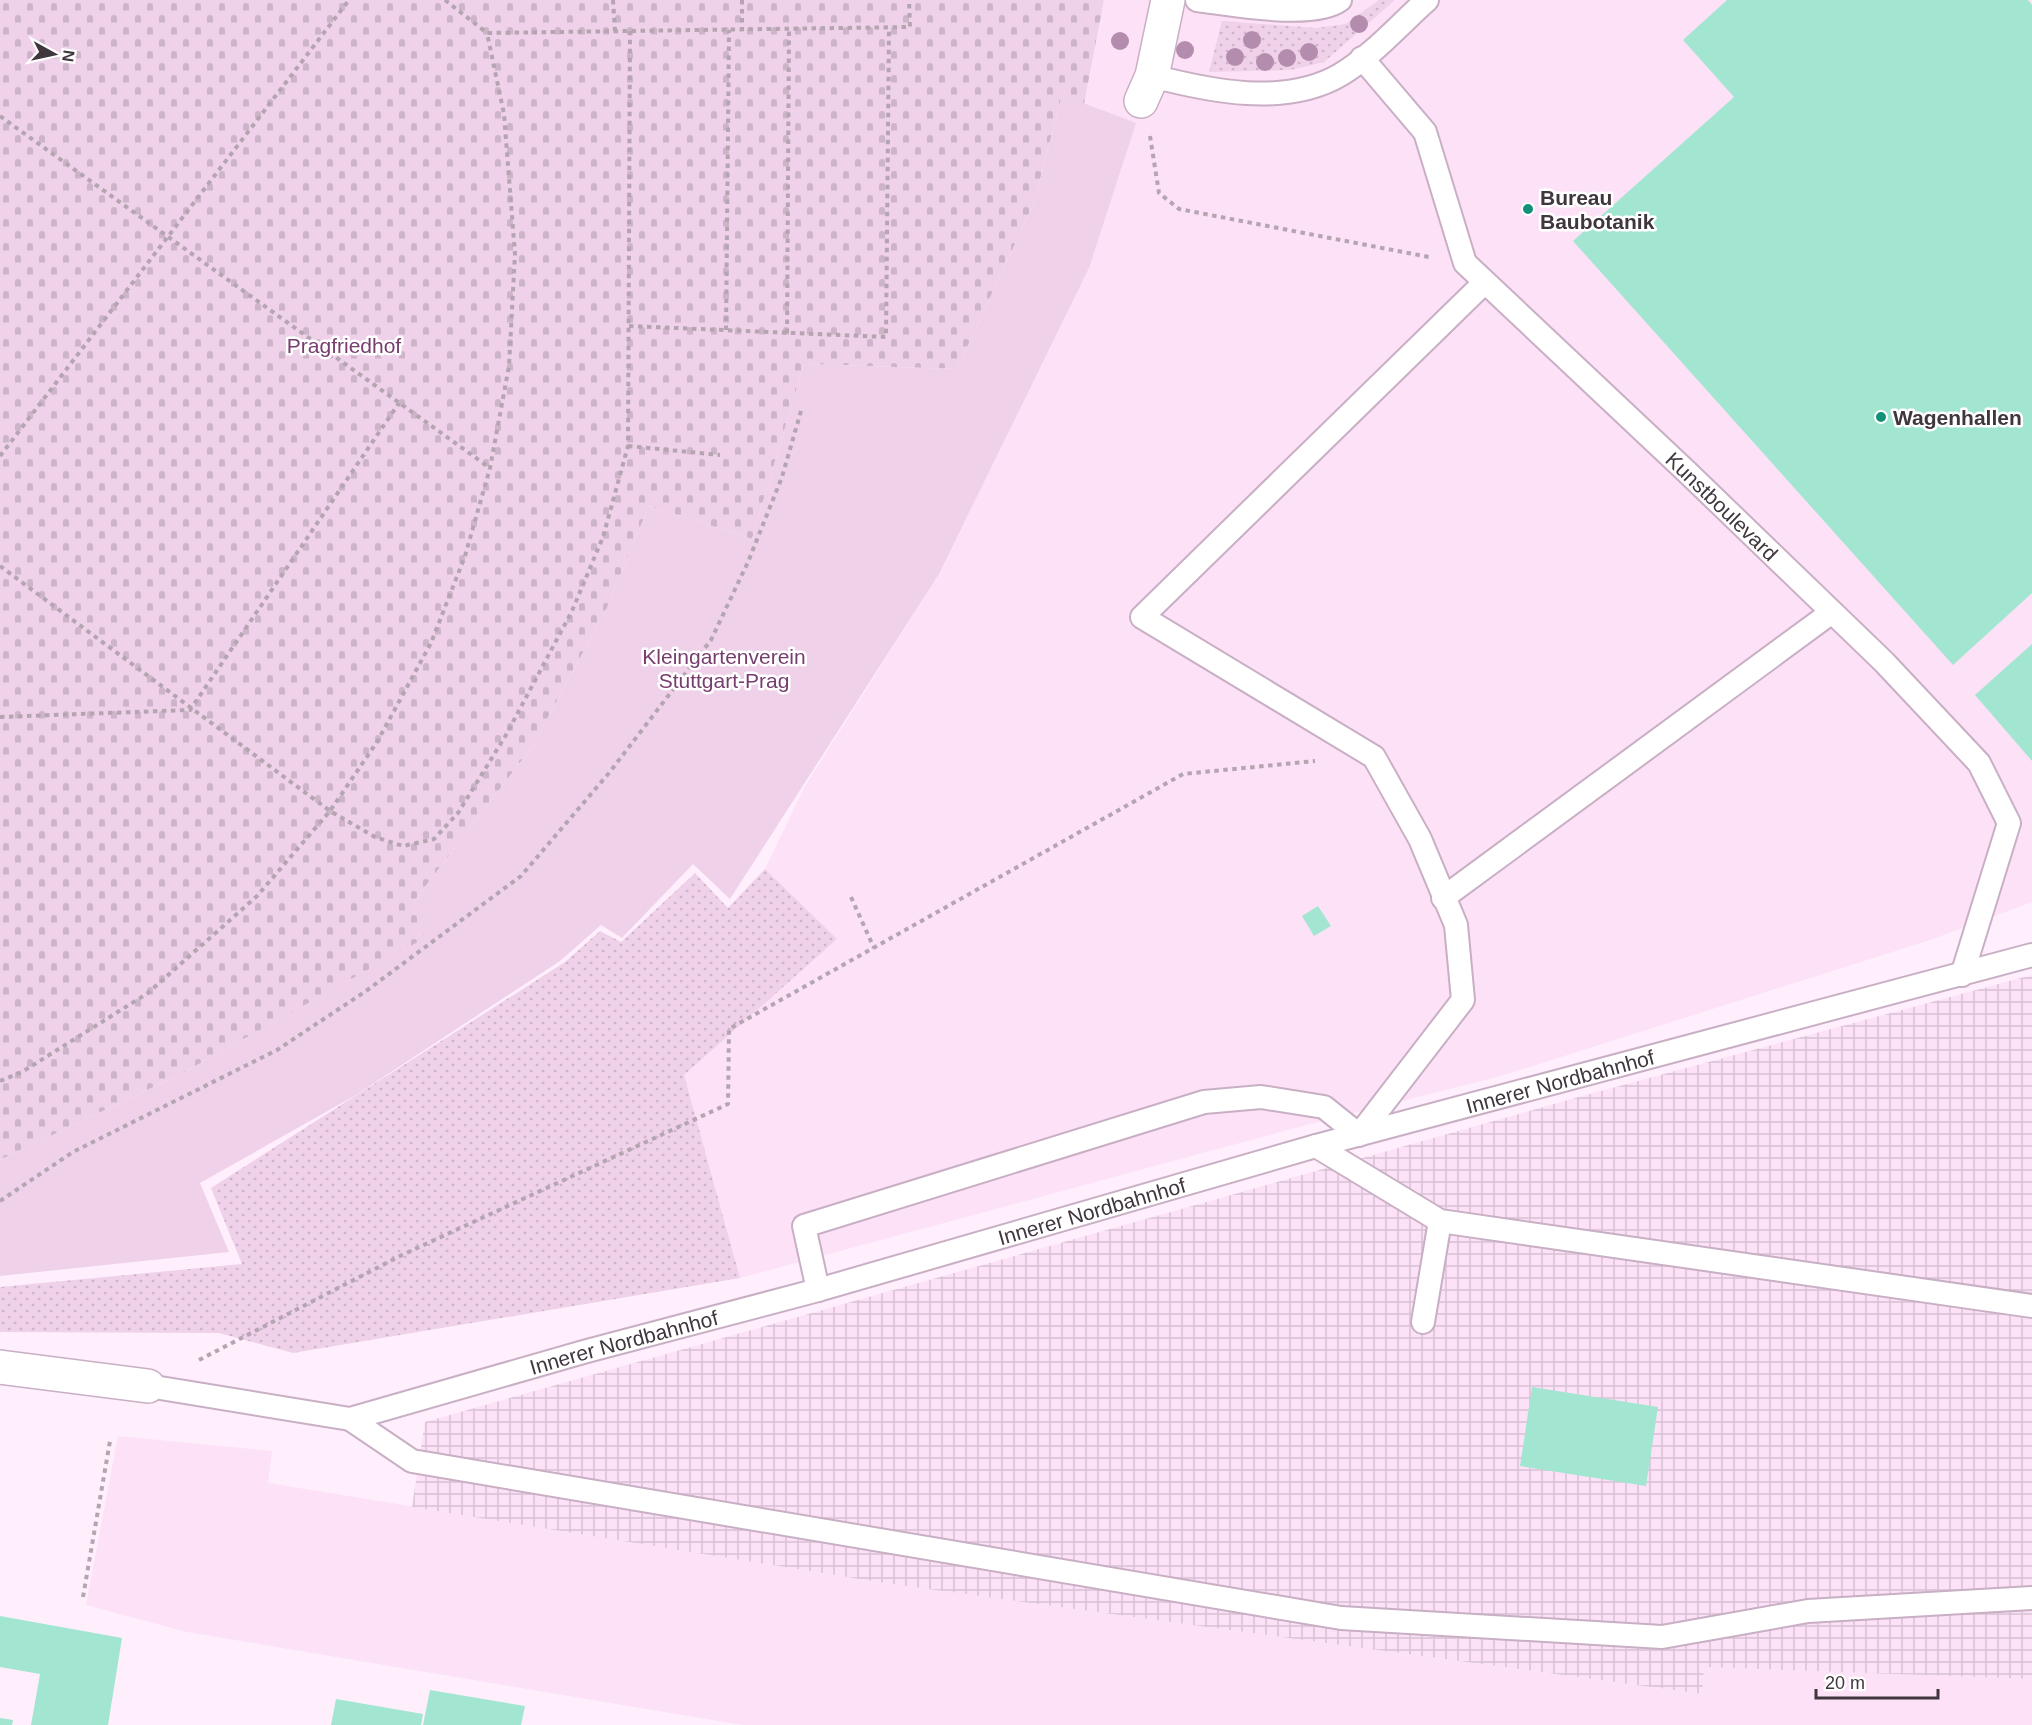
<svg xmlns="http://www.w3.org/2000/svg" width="2032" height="1725" viewBox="0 0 2032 1725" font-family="Arial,sans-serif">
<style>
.built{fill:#fce1f7}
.industrial{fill:url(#industrial-grid)}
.grass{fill:url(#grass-dots)}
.cemetery{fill:url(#cemetery-stones)}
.garden{fill:#efd1e9}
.building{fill:#a2e6d2}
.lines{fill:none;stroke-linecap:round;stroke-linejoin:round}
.lane-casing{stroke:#c9afc4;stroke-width:26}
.street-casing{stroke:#c9afc4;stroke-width:36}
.path{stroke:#b4a5b1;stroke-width:4;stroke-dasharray:4.5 4.5;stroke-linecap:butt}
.lane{stroke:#fff;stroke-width:22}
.street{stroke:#fff;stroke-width:33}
.tree{fill:#b48dae}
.poi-dot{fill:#109178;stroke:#fff;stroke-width:2}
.labels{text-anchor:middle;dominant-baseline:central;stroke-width:5;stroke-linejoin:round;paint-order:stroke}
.poi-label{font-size:21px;font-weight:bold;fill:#40363e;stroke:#fff;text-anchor:start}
.park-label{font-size:21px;fill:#763d6e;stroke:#fff}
.street-label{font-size:21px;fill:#40363e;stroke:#fff}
</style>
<defs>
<pattern id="industrial-grid" width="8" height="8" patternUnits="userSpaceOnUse" patternTransform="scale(1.5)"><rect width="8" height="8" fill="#fce1f7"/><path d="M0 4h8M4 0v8" fill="none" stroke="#d9c2d5"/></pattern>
<pattern id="grass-dots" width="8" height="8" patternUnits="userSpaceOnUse" patternTransform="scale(1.5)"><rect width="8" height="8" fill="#efd1e9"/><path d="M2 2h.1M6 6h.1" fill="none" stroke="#ceb4c9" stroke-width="1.8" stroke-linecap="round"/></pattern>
<pattern id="cemetery-stones" width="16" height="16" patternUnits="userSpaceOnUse" patternTransform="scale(1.5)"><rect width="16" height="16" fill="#efd1e9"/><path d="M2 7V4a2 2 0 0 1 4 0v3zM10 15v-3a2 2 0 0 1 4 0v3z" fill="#ceb4c9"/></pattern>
</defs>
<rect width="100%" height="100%" fill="#ffeefc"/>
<g class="built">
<path d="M1104,0H2032V902L1930,940L1501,1076L1310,1124L740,1278L684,1075L836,939L765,869L805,786L939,574L1089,268L1101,109L1084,104Z"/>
<path d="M118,1436L272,1451L268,1483L884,1583L1701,1694L1703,1667L2032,1679V1725H743L187,1632L86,1605Z"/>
</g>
<path class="industrial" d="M2032,975V1679L1704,1667L1702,1694L884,1583L412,1507L425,1422L1586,1095Z"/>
<g class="grass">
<path d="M1379,0H1395L1324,62L1290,70L1209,72L1222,21L1316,28L1346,24Z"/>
<path d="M765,869L837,939L684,1075L740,1278L293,1353L219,1333L0,1332V1287L242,1264L211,1188L565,962L600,931L621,942L695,873L728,908Z"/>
</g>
<path class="cemetery" d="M0,0H1104L1084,104L1062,95L1034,203L957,369L804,364L752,539L649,506L607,608L532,747L412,904L426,938L181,1074L0,1160Z"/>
<path class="garden" d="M1062,95L1136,123L1089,268L939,574L730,899L693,864L622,938L601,925L560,961L356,1095L200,1183L229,1252L0,1276V1160L181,1074L425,938L412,904L532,747L607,608L649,506L752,539L804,364L957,369L1034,203Z"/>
<g class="building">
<path d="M1727,0H2028L2032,5V593L1953,665L1573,241L1734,97L1683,40Z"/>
<path d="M2032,644V761L1975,695Z"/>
<path d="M1318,906L1331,926L1314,936L1302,916Z"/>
<path d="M1532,1387L1658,1407L1646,1486L1520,1466Z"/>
<path d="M0,1616L122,1638L108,1725H31L40,1674L0,1667Z"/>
<path d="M430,1690L525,1706L521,1725H423Z"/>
<path d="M336,1699L423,1714L421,1725H331Z"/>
<path d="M0,1718L13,1720L12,1725H0Z"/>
</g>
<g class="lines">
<defs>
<g id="lane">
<path d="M1197,0C1231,4 1313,20 1340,0"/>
<path id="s1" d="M1362,58L1425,132L1465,263L1687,472L1884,662L1979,763L2009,823L1962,975"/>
<path d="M1152,76C1210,91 1285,107 1340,75C1372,56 1399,25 1427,0"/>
<path d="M1443,898L1832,612"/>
<path d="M1316,1146L1440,1221L2032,1306"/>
<path d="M818,1290L804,1226L1204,1102L1261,1097L1324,1107L1359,1135L1463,1000L1456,925L1420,839L1374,757L1142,617L1485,282"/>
<path d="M1423,1322L1440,1221"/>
<path id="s2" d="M148,1386L350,1419L587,1351L818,1290L1316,1146L2032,955"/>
<path d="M350,1419L412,1461L1341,1618L1662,1637L1808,1611L2032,1598"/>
</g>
<g id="street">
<path d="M1141,101L1152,76L1168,0"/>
<path d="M0,1367L148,1386"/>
</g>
</defs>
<use href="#lane" class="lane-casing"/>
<use href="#street" class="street-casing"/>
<g class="path">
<path d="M445,0L487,33L910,27L909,0"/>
<path d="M613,0L615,31"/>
<path d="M742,0V29"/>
<path d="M0,116L490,468"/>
<path d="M1150,136L1159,193L1179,209L1429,257"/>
<path d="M629,326L886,337L889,28"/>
<path d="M726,330L729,30"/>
<path d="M787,333L789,29"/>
<path d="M628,446L720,455"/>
<path d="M0,456L349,0"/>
<path d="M0,566L330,811L375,837L403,846L434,839L458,813L506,735L572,611L603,537L628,446L630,31"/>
<path d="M0,717L190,710L399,403"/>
<path d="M851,897L874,948"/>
<path d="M0,1081L22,1072L148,993L257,896L330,811L377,742L431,643L465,556L490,468L509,366L515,254L504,114L487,33"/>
<path d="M0,1201L73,1152L277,1050L366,991L521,876L609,773L711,640L748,562L782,477L801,411"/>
<path d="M199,1360L402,1255L728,1104L729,1029L1183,774L1315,761"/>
<path d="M83,1597L110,1441"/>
</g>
<use href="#lane" class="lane"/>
<use href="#street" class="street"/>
</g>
<g class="tree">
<circle cx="1359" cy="24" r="9"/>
<circle cx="1252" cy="40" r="9"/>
<circle cx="1120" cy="41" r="9"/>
<circle cx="1185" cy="50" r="9"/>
<circle cx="1309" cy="52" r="9"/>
<circle cx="1235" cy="57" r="9"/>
<circle cx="1287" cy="58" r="9"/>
<circle cx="1265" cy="62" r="9"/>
</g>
<g class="poi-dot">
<circle cx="1528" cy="209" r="6"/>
<circle cx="1881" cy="417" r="6"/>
</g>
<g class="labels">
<g class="poi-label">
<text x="1540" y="197">Bureau<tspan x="1540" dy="24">Baubotanik</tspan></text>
<text x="1893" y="417">Wagenhallen</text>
</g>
<g class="park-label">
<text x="344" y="345">Pragfriedhof</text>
<text x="724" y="656">Kleingartenverein<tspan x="724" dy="24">Stuttgart-Prag</tspan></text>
</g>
<g class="street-label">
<text stroke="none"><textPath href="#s1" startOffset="588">Kunstboulevard</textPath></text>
<text stroke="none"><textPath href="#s2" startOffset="1461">Innerer Nordbahnhof</textPath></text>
<text stroke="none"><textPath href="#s2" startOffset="975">Innerer Nordbahnhof</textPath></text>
<text stroke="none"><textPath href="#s2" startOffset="489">Innerer Nordbahnhof</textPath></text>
</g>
</g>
<g transform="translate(54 54) rotate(98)" stroke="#ffffff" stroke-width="4.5" paint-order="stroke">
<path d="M0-4.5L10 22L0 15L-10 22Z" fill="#40363e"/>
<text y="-9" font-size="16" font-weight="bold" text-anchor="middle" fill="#40363e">N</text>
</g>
<path d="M1816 1689v9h122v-9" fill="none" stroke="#40363e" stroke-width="3"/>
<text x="1825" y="1689" font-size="18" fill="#40363e" stroke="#ffffff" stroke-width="4.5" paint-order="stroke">20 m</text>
</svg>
